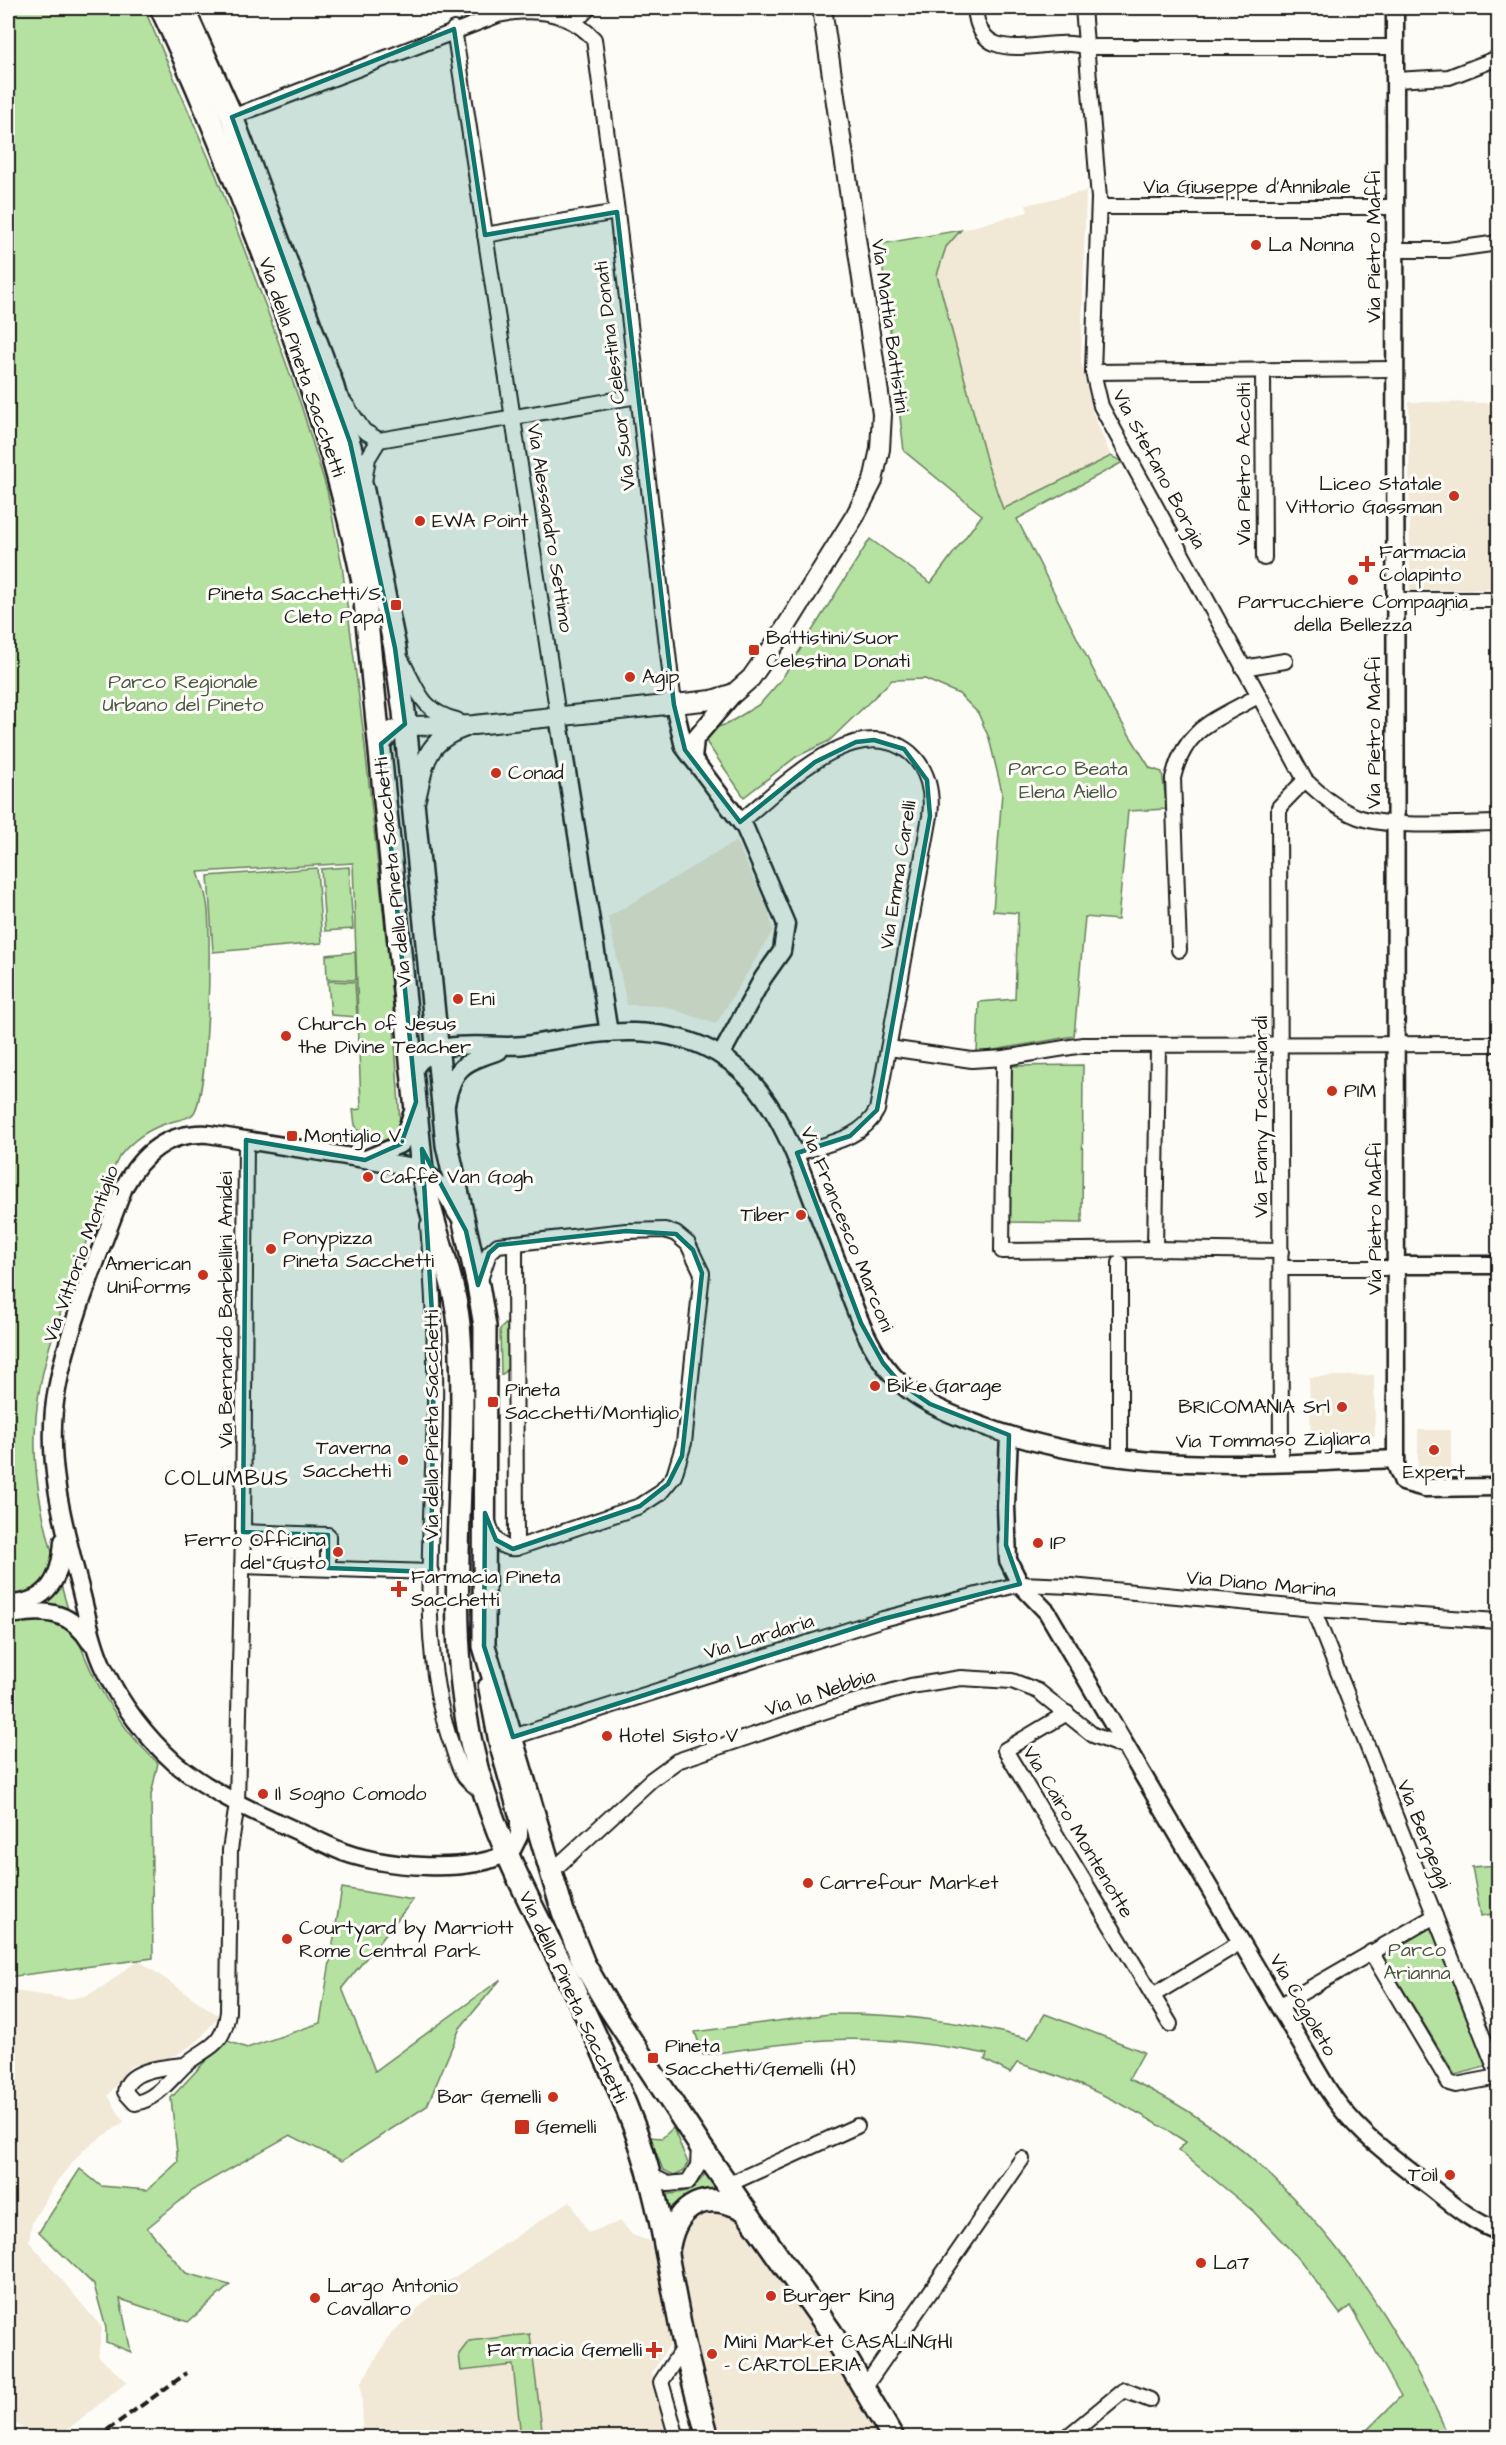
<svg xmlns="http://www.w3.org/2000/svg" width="1506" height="2445" viewBox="0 0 1506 2445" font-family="'Architects Daughter',sans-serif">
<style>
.built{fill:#f1e8d6}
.green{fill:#b5e2a0;stroke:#687f5e;stroke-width:1.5}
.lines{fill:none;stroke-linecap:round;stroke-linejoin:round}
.minor-casing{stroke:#1c1c1c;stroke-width:18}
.tertiary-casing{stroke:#1c1c1c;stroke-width:21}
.secondary-casing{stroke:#1c1c1c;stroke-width:22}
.primary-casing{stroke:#1c1c1c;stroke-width:26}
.minor{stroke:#fdfcf7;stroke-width:14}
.tertiary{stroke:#fdfcf7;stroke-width:16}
.secondary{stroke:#fdfcf7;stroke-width:18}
.primary{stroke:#fdfcf7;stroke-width:21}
.rail{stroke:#1c1c1c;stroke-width:4;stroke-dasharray:9 4.5;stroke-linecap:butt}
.marked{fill:#0f766e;fill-opacity:0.2;stroke:#0f766e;stroke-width:4.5;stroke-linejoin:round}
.poi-dot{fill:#c8321e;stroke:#fdfcf7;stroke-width:2}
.labels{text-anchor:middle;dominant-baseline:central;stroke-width:6;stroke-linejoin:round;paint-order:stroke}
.street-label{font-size:20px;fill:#1c1c1c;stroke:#fdfcf7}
.poi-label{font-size:20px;fill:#1c1c1c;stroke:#fdfcf7;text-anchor:start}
.park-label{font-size:20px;fill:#4a5744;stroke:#fdfcf7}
.neighbourhood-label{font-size:21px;letter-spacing:1.5px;fill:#1c1c1c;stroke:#fdfcf7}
</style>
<rect width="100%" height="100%" fill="#fdfcf7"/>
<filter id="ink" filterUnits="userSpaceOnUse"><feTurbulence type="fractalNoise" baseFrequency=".0167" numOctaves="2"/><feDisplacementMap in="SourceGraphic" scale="12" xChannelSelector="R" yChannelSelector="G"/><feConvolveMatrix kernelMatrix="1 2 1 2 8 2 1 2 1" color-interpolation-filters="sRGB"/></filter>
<g filter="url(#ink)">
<g class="built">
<path d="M1086,191L1081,361L1092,411L1111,456L1004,509L987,463L937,275L946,247L961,230L1028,212L1026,205Z"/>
<path d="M1409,402L1498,403V589L1410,591Z"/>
<path d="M736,841L768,909L773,931L716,1024L663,1006L627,1005L608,917Z"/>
<path d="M1374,1375L1375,1436L1311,1438L1309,1377Z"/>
<rect x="1418" y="1430" width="33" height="40"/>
<path d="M138,1960L219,2016L198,2041L176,2055L130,2066L108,2096L124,2122L84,2149L57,2181L32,2222L29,2241L102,2328L98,2356L127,2382L58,2437H37L8,2419V1990L68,1999L85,1996L103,1987Z"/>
<path d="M570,2201L588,2233L621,2221L632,2235L655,2243L671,2342L652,2373L670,2437L348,2438L363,2425L361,2383L391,2334L444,2284Z"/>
<path d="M719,2208L742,2221L827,2338L884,2437H717L675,2252L681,2228L694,2214Z"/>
</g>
<g class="green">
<path d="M8,8H144L216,175L266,307L301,405L327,490L342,565L363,729L392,993L400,1123C395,1141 380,1147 364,1140L355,1125L353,1110L361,1109L353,863L198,872C201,882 206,893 207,903C212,930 209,1102 192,1115C187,1119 177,1120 171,1122C150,1128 132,1140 119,1157C103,1190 92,1225 80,1259C59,1316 36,1373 35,1435C33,1491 50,1546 65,1599C83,1662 109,1718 158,1763L151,1795L153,1958L8,1977Z"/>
<path d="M961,230L946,247L937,275L987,463L1003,509L1111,456L1123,462L1017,519L1112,707L1150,768L1162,772L1167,809L1128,811L1118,920L1085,917L1074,1036L977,1053L979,1002L1015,999L1018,913L993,911L1002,792L989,738L978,713L959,694L925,679L892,680L829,741L796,757L744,797L707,743L709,730L727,724L760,704L781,680L870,539L931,583L982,515L904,451L880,244Z"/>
<path d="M349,867L353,929L325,931L321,869Z"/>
<path d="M317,868L322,943L213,952L208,876Z"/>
<path d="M355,952L356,980L327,979L326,955Z"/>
<path d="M328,981L355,982L357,1017L331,1015Z"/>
<path d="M1083,1065L1082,1223L1009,1222L1011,1066Z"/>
<path d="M509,1321V1369L501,1375L500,1329Z"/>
<path d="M1498,1865V1913L1481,1916L1472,1867Z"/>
<path d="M342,1888L413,1900L342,1988L375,2071L501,1979L460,2028L427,2106L342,2161L290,2135L196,2188L147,2228L186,2273L230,2285L188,2322L120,2299L131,2352L106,2342V2328L94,2285L39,2232L80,2169L101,2186L147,2190L178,2162L171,2098L225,2040L247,2048L320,2023Z"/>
<path d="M1431,1925L1488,2066L1455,2075L1380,1951Z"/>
<path d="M829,2014C897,2013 963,2021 1029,2039L1045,2014L1144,2052L1129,2079C1281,2149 1382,2289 1449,2437H1360L1401,2396L1350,2306L1340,2314L1300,2260L1253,2211L1178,2150L1186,2142C1133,2107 1079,2080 1017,2063L1010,2073L985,2060L987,2054C935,2044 879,2037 826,2040C785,2043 744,2049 703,2055L695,2032Z"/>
<path d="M673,2128L688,2163L683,2171L674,2175L663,2170L650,2137L662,2138Z"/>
<path d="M706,2172L721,2192L671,2214L665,2194C684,2195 697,2188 706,2172Z"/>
<path d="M530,2334L543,2437H521L513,2365L461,2371L459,2354L469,2341Z"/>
</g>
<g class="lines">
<defs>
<g id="minor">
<path d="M975,8C980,74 1046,33 1087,47H1395"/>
<path d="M1083,8L1099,198L1093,372L1101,406L1305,780C1321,795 1337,809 1358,817C1391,829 1461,823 1498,823"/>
<path d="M570,19L583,14L589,8"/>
<path d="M454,29L558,716"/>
<path d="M1395,80L1449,77L1498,58"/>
<path d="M232,117L498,15C533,7 568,11 594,39L617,212L674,705"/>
<path d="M1099,207H1395"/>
<path d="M485,235L617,212"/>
<path d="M1395,250H1448L1498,243"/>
<path d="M1263,370L1264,558"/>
<path d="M1093,372L1395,369"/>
<path d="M342,399L364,431L379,440L638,396"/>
<path d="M364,482L368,458L379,440"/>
<path d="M1395,600H1498"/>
<path d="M402,661C418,691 422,712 457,720"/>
<path d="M1243,668L1285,661"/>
<path d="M740,822C780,789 855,709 910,753C928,769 933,793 930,816L877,1110C862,1140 825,1144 797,1153"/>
<path d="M1179,950L1173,778C1185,727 1216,720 1258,696"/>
<path d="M889,1048L972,1060L1004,1058L1083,1045L1498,1044"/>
<path d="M1004,1058L1002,1251L1155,1249L1281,1251"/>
<path d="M428,1225C433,1285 436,1346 435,1406C434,1511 415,1650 453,1748C456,1758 459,1769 465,1777C470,1783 476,1787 482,1792"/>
<path d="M515,1243L516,1548"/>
<path d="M1155,1249L1158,1045"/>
<path d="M1281,1268H1385"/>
<path d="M479,1283L489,1253L498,1245L626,1231L665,1230L676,1234L688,1244L702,1273L684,1443L674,1476L660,1493L640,1506L516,1548C499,1550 492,1536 488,1521"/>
<path d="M1120,1459V1263"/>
<path d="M1281,1463L1279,807L1305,780"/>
<path d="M243,1532L328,1535V1568"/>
<path d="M242,1566L431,1572"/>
<path d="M1313,1609L1498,2075"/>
<path d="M1067,1713L1005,1750L1170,2024"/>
<path d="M513,1737L883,1619L1020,1584L1071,1586L1313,1609L1498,1621"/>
<path d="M550,1873L651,1780L677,1761L840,1706L911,1686L961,1678L1012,1681L1038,1691L1093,1735L1127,1748"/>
<path d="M1371,1952L1449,2083L1456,2085L1498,2077"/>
<path d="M1153,1995L1241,1942"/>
<path d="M1279,2006L1435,1916"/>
<path d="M184,2065C166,2067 127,2069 125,2092L135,2103C155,2100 169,2081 183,2067C204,2046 223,2051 228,2012L230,1850L237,1804L243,1532L246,1140"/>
<path d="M650,2175L668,2184L688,2182L698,2166L699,2145"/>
<path d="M727,2185L857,2126"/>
<path d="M864,2388L1022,2159"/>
<path d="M677,2438L661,2382L684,2346"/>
<path d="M1066,2438L1124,2390L1150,2400"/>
</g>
<g id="tertiary">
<path d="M1395,8L1396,1465L1403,1482L1425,1488L1498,1487"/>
<path d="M674,705L684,747L745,828L786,924L782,951L763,978L721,1055"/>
<path d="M558,716L609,1033"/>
<path d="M693,759L695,739L734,693"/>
<path d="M413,1071C435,1032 488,1050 525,1045C560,1040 598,1031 634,1032C744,1036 777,1104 811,1196C822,1225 834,1253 845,1282C859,1322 877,1369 914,1394C934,1408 957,1417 980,1425C1113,1475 1257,1465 1396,1459"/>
<path d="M446,1104C453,1067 464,1062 499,1051"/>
<path d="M368,1158L401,1144L414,1109"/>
<path d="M457,1214C445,1191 435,1173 408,1166L208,1134C168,1132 142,1153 124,1187C101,1250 69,1323 57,1389C44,1457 63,1523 80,1588C87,1615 92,1644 104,1669C121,1704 146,1737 175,1763C222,1802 282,1823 336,1849C374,1867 481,1877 513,1848L519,1836V1819L498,1745L487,1686"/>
<path d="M1396,1265H1498"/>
<path d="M1009,1435L1006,1506L1008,1560L1020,1584L1047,1612L1327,2088C1353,2130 1391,2156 1429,2186C1451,2203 1472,2222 1498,2231"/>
<path d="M8,1604C49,1603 61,1578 63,1541"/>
<path d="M17,1614C49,1609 72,1613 90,1642"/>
</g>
<g id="secondary">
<path d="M381,744L392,731L405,726L474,725L582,714L712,700L734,693L751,678L779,638L855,516L873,481L880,449L882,414L822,8"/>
<path d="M416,799C425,761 425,741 466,727"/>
</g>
<g id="primary">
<path d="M161,8C195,79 224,152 253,226C298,343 338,458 363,582L422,1170C431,1227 457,1279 460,1337C469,1474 442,1612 472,1747C488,1821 521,1886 556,1954C585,2011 612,2069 635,2129C661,2201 669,2274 685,2348C692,2378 700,2408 708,2438"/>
<path d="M183,8L232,117L331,381L363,491L395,648L404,712L447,1145L478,1285L485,1326L484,1646L563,1912L584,1964L607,2004L699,2144L831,2332L893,2438"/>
<path d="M669,2246C677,2203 707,2190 745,2210"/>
</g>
</defs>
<use href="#minor" class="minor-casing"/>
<use href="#tertiary" class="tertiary-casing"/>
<use href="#secondary" class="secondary-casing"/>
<use href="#primary" class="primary-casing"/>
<use href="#minor" class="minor"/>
<use href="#tertiary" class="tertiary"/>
<use href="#secondary" class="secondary"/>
<use href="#primary" class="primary"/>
<path class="rail" d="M96,2438L187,2373"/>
</g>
</g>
<path class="marked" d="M454,29L485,235L617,212L674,705L685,750L740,822L815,762L856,742L874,740L904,749L927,780L930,816L877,1110L850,1136L797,1153L861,1323L883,1363L900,1383L930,1404L1009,1435L1006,1545L1020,1584L883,1619L513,1737L484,1646L485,1513L496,1540L513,1549L640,1506L668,1484L682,1456L702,1273L693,1250L676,1234L626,1231L498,1245L489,1253L478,1285L466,1231L422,1149L434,1346L431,1572L328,1568V1535L243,1532L246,1140L365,1160L401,1144L416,1102L381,744L405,724L395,648L350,442L232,117Z"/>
<g class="poi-dot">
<circle cx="1256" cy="245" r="6"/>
<circle cx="1454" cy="496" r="6"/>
<circle cx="420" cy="521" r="6"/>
<path d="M1364 555h6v6h6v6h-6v6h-6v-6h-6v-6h6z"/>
<circle cx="1353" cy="580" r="6"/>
<rect x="390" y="599" width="12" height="12" rx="3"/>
<rect x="748" y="644" width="12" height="12" rx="3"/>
<circle cx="630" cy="677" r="6"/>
<circle cx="496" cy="773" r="6"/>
<circle cx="458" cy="999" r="6"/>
<circle cx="286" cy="1036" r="6"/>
<circle cx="1332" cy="1091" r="6"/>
<rect x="286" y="1130" width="12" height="12" rx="3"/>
<circle cx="368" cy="1177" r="6"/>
<circle cx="801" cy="1215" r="6"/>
<circle cx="271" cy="1249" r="6"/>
<circle cx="203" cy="1275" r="6"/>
<circle cx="875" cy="1386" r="6"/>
<rect x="487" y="1396" width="12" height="12" rx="3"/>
<circle cx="1342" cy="1407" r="6"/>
<circle cx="1434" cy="1450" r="6"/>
<circle cx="403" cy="1460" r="6"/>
<circle cx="1038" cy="1543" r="6"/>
<circle cx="338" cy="1552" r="6"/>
<path d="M396 1580h6v6h6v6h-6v6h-6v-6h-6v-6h6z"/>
<circle cx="607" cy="1736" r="6"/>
<circle cx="263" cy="1794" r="6"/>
<circle cx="808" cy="1883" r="6"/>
<circle cx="287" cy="1939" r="6"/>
<rect x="647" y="2052" width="12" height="12" rx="3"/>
<circle cx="553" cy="2097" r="6"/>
<rect x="514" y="2119" width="16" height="16" rx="3"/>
<circle cx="1450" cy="2175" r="6"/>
<circle cx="1201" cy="2263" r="6"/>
<circle cx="771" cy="2296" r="6"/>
<circle cx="315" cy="2298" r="6"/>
<path d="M651 2341h6v6h6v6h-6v6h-6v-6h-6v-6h6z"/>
<circle cx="712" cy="2354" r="6"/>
</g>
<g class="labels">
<g class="street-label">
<text x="1247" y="187">Via Giuseppe d'Annibale</text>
<text transform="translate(1374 247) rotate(-90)">Via Pietro Maffi</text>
<text transform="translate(890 326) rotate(82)">Via Mattia Battistini</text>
<text transform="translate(302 367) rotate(71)">Via della Pineta Sacchetti</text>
<text transform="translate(615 376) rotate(-97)">Via Suor Celestina Donati</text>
<text transform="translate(1244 464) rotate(-90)">Via Pietro Accolti</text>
<text transform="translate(1159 469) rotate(62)">Via Stefano Borgia</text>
<text transform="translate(550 528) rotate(81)">Via Alessandro Settimo</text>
<text transform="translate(1374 733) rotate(-90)">Via Pietro Maffi</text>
<text transform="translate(393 872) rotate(-96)">Via della Pineta Sacchetti</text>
<text transform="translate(898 875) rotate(-81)">Via Emma Carelli</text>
<text transform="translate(1261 1117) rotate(-90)">Via Fanny Tacchinardi</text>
<text transform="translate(1375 1219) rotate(-90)">Via Pietro Maffi</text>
<text transform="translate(847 1229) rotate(68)">Via Francesco Marconi</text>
<text transform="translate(81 1254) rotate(-70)">Via Vittorio Montiglio</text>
<text transform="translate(226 1310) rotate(-90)">Via Bernardo Barbiellini Amidei</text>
<text transform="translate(432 1425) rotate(-90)">Via della Pineta Sacchetti</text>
<text transform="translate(1273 1440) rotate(-1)">Via Tommaso Zigliara</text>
<text transform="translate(1261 1584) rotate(5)">Via Diano Marina</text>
<text transform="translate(759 1637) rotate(-17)">Via Lardaria</text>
<text transform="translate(820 1693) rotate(-18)">Via la Nebbia</text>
<text transform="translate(1078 1832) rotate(59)">Via Cairo Montenotte</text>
<text transform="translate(1424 1834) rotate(68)">Via Bergeggi</text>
<text transform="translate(573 1997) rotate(65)">Via della Pineta Sacchetti</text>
<text transform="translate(1303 2005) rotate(60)">Via Cogoleto</text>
</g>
<g class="poi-label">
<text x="1268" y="245">La Nonna</text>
<text x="1442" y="484" text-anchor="end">Liceo Statale<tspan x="1442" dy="23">Vittorio Gassman</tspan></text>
<text x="432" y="521">EWA Point</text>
<text x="1379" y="552">Farmacia<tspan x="1379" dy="23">Colapinto</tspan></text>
<text x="384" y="594" text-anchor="end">Pineta Sacchetti/S.<tspan x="384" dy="23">Cleto Papa</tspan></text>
<text x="1353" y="602" text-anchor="middle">Parrucchiere Compagnia<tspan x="1353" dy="23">della Bellezza</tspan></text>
<text x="766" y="638">Battistini/Suor<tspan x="766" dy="23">Celestina Donati</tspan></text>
<text x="642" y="677">Agip</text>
<text x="508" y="773">Conad</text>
<text x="470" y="999">Eni</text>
<text x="298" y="1024">Church of Jesus<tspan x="298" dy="23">the Divine Teacher</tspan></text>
<text x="1344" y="1091">PIM</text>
<text x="304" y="1136">Montiglio V.</text>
<text x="380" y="1177">Caffè Van Gogh</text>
<text x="789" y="1215" text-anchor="end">Tiber</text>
<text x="283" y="1238">Ponypizza<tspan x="283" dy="23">Pineta Sacchetti</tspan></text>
<text x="191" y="1264" text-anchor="end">American<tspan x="191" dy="23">Uniforms</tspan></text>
<text x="887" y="1386">Bike Garage</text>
<text x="505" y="1390">Pineta<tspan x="505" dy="23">Sacchetti/Montiglio</tspan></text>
<text x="1330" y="1407" text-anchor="end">BRICOMANIA Srl</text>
<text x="391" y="1448" text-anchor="end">Taverna<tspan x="391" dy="23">Sacchetti</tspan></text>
<text x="1434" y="1472" text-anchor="middle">Expert</text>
<text x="326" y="1540" text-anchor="end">Ferro Officina<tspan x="326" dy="23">del Gusto</tspan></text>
<text x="1050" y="1543">IP</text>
<text x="411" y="1577">Farmacia Pineta<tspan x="411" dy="23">Sacchetti</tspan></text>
<text x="619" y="1736">Hotel Sisto V</text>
<text x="275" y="1794">Il Sogno Comodo</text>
<text x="820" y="1883">Carrefour Market</text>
<text x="299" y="1928">Courtyard by Marriott<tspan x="299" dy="23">Rome Central Park</tspan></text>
<text x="665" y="2046">Pineta<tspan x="665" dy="23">Sacchetti/Gemelli (H)</tspan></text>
<text x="541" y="2097" text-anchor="end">Bar Gemelli</text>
<text x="536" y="2127">Gemelli</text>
<text x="1438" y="2175" text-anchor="end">Toil</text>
<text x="1213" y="2263">La7</text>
<text x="327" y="2286">Largo Antonio<tspan x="327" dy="23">Cavallaro</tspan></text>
<text x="783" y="2296">Burger King</text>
<text x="724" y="2342">Mini Market CASALINGHI<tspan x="724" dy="23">- CARTOLERIA</tspan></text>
<text x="642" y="2350" text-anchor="end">Farmacia Gemelli</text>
</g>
<g class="park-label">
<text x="183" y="682">Parco Regionale<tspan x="183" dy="23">Urbano del Pineto</tspan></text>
<text x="1068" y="769">Parco Beata<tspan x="1068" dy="23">Elena Aiello</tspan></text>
<text x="1417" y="1950">Parco<tspan x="1417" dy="23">Arianna</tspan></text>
</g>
<g class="neighbourhood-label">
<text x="227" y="1478">COLUMBUS</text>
</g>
</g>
<rect width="1506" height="2445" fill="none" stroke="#fdfcf7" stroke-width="30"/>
<rect x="15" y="15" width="1476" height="2415" fill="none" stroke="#1c1c1c" stroke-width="2" filter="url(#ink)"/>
</svg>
